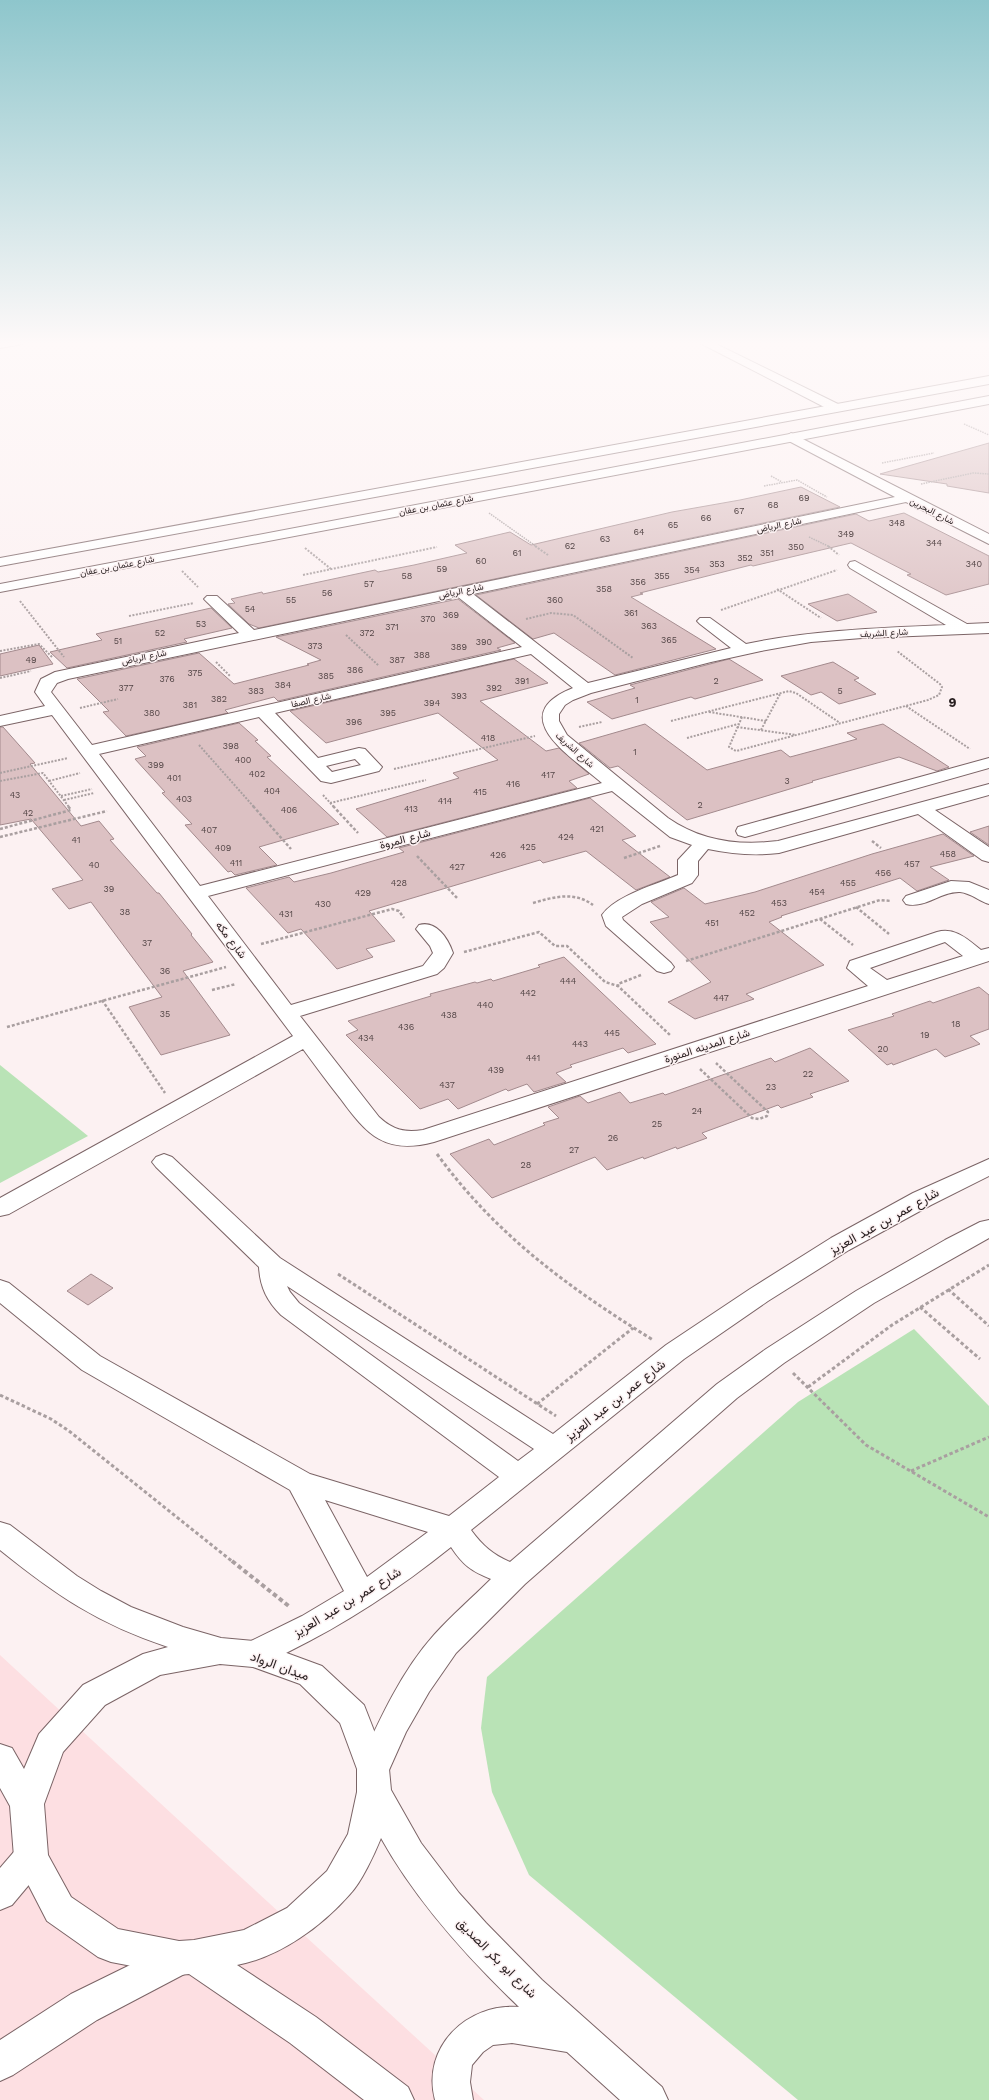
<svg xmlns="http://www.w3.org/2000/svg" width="989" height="2100" viewBox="0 0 989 2100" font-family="'Work Sans',Vazirmatn,sans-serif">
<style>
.built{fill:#fddfe2}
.green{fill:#b9e3b6}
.building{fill:#dcc1c3;stroke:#a38a8d}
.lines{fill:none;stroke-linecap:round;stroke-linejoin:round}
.minor-casing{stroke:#7b6466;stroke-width:2}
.major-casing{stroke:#7b6466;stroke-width:2}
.path-far4{stroke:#a99fa0;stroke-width:1.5;stroke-dasharray:1.5 1;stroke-linecap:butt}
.path-far3{stroke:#a99fa0;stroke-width:2;stroke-dasharray:2 1.5;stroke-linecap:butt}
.path-far2{stroke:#a99fa0;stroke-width:2.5;stroke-dasharray:3 2;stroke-linecap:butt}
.path-far1{stroke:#a99fa0;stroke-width:3;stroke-dasharray:3.5 2.5;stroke-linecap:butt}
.path{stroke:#a99fa0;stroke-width:4;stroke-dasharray:4.5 3;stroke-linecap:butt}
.minor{fill:#fff;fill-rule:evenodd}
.major{fill:#fff;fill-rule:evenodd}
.labels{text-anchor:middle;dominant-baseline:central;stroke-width:3;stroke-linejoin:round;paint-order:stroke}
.number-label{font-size:9px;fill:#544647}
.far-street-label{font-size:9px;fill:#261d1e;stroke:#fcf1f2}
.street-label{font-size:11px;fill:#261d1e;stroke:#fcf1f2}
.far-district-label{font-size:13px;font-weight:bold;letter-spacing:1px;fill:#261d1e;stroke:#fcf1f2}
.near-street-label{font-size:13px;fill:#261d1e;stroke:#fcf1f2}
</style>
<rect width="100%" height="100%" fill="#fcf1f2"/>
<path class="built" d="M0,1655L172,1814L484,2100H0Z"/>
<g class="green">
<path d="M0,1065L88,1136L0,1183Z"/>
<path d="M914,1329L989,1406V2100H798L529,1875L492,1792L481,1728L487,1677L798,1402Z"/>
</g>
<g class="building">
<path d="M989,443V493L947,486V484L880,474Z"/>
<path d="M801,487L840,507L259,628L249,624L228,604L235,603L231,599L262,592L263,594L375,570L378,572L414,565L467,553L455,545L510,532L531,545L672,512L740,500Z"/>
<path d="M904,513L989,556V584L946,595L907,575L911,574L851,543L753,566L751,565L640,593L643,594L631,597L716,649L615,675L554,633L533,639L476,595L856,514L869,521Z"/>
<path d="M848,594L877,612L837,621L808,604Z"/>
<path d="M458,599L515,643L497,648L501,650L278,701L274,697L225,710L228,713L126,736L103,712L109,711L77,679L199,653L234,684L309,665L307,664L321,660L276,637Z"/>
<path d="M211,608L232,628L184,639L187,642L67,668L50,652L102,640L96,634Z"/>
<path d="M39,645L53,664L0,676V654Z"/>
<path d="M514,659L548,683L480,701L546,751L559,748L589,774L569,781L577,788L387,837L356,809L459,778L453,773L498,760L438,713L326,743L290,711Z"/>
<path d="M729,659L763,680L695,699L691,697L612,719L587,702L635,688L630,685Z"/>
<path d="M833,662L859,678L854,680L876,694L839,704L821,692L811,695L781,676Z"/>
<path d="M239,723L258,740L255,741L271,756L267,757L339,824L259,847L277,865L235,875L231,871L228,872L185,825L192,824L162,793L165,792L135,759L146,756L137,747Z"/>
<path d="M645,724L707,770L781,750L790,757L857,739L847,733L883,724L949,767L937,771L899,757L812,781L813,782L687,820L618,766L610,768L579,743Z"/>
<path d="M0,727H3L35,763L30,764L81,826L99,821L114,839L110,840L157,893H159L192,934L191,935L213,962L183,971L230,1035L161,1055L129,1007L162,997L91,902L69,909L52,889L83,880L31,819L0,825Z"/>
<path d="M590,798L636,836L622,840L670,877L636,890L586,851L543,863L540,860L369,911L395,941L366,949L373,957L337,969L301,929L288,933L246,888L289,877L294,882L331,873L404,852L399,848Z"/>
<path d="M989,826V845L970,832Z"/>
<path d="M943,834L974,856L930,867L949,880L917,891L900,878L781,916L782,917L769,922L824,965L746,994L754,999L695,1019L668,1002L711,982L650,922L669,917L651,902L684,888L705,904L755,892L872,854Z"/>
<path d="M564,957L656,1044L628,1053L623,1048L570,1065L572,1067L556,1073L566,1082L534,1092L527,1084L508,1091L506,1089L458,1109L448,1099L420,1109L346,1035L358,1030L348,1021L431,996L430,994L475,982L477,983L491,979L493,981L540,967L538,965Z"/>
<path d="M979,987L989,995V1029L970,1036L980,1044L945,1057L936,1049L893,1065L892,1063L887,1065L848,1030L894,1016L892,1014L930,1001L933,1003Z"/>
<path d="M810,1048L849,1081L810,1094L813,1097L781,1108L778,1105L702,1133L707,1138L677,1149L676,1147L644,1159L643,1157L607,1170L595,1157L492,1198L450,1154L489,1139L494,1145L545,1125L543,1123L559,1118L548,1107L580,1096L588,1103L620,1092L630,1103L663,1093L665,1095L771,1058L775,1062Z"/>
<path d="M91,1274L113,1288L88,1305L67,1291Z"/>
</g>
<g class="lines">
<defs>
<g id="minor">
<path d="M0,342H24L23,344L0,348Z"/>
<path d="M698,342H712L840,405L842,408L836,412L832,411Z"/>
<path d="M791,433L989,534V544L906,502L473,594L588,683L731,648L700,624L697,621L700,618H710L746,644C812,630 879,628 946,625L850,568L848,565L850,562L855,561L967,624L989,623V633L862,638L811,642L761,651L711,662L591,693L573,700L565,705L559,714V721L567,735L668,818C701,841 738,846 778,841L989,784V795L935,810L989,847V862L982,860L918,814L779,853C755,856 732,854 708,849L698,861V875L692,883L642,904L622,917L623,920L671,963L674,967L671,971L664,973L657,971L606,926L602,915C615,896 657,884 678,875V860L692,845L670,837L612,791L208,896L291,1005L423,966L433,953L430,946L416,929L419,925C436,920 448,938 453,953L444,968L437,974L300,1016L379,1117C393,1130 405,1133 423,1130L868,986L847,968L850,961L937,932C955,927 967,939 981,950L989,948V961L434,1142C385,1155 367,1135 340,1098C327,1082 315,1065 303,1049L9,1214L0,1216V1198L293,1036L52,715L0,726V716L45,706L35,692L41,679L55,672L239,633L207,602L204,599L207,596H217L254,630L895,497L787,440L785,437ZM458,597L522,647L92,745L51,692L57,683L68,679ZM531,654L573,688C503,716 572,757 602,783L200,886L99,754L259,717L321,781L331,783L379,771L382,767L365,749L359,748L318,758L275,713ZM355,759L361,765L332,772L326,766ZM945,942L963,956L887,980L870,968Z"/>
<path d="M989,758V768L745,837L738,835L736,831L738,827Z"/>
<path d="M951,881L969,882L989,890V904C979,901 971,893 960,892C941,891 925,909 906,904L903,900L906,896Z"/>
<path d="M164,1154L172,1157L280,1258L553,1434L666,1345L750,1289L831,1238L913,1193L989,1159V1176L931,1205L849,1250L768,1301L684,1359L471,1530C483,1546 492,1554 510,1562L717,1384L766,1349L856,1291L945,1240L980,1222L989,1220V1238L874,1303L784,1363L737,1398L525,1584L456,1653L429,1692L406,1732L385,1779L373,1783L361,1779L357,1769C378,1723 400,1673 434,1635C452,1615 472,1598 491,1579C471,1571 463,1565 451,1547C400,1588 347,1623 288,1652C279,1656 266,1666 255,1667C251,1667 246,1664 243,1663L238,1654L243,1645L302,1616L344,1591L290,1490L82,1370L0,1303V1280L9,1283L100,1356L310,1474L449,1516L499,1477L281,1315C267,1301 260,1287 259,1267L156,1167L152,1162L156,1157ZM287,1286L534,1449L518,1461L299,1303L290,1292ZM325,1500L428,1532L367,1577Z"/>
<path d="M31,1841L43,1846L48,1857L43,1868L12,1905L0,1910V1868L19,1846Z"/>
<path d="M179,1941L192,1946L197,1958L192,1970L97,2020L13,2075L0,2081V2040L71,1994Z"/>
</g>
<g id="major">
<path d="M989,376V384L0,566V558Z"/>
<path d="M989,396V404L0,592V584Z"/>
<path d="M0,1522L10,1525L77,1576L101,1591L131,1607L183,1627L221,1638L254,1641L322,1666L364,1705L389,1769L391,1790L421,1843L459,1893L486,1923L542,1980L662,2087L668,2100H620L567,2052L512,2043L493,2045L483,2052L472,2065L470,2082L473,2100H435C421,2047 467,2003 519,2007C467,1957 416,1901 381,1838C375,1853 361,1883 350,1894C322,1926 280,1957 237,1965L316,2017L408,2087L414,2100H364L290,2043L189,1974L179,1975L111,1962L98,1957L47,1921L14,1857L10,1806L0,1788V1744L12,1748L24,1769L39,1734L83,1685L143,1654L168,1647C98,1624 56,1595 0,1550ZM220,1664L253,1667L300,1684L340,1723L357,1769V1792L348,1834L327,1871L287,1908L244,1930L194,1940L179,1941L118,1929L71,1897L48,1855L44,1804L63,1752L105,1705L160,1675Z"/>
</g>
</defs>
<use href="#minor" class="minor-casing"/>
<use href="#major" class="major-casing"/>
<g class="path-far4">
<path d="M964,424L989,435"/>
<path d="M882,463L934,453"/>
<path d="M771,476L782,482"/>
<path d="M921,484L973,473L989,474"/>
<path d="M764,486L797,480L827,497"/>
<path d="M489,513L537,547"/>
<path d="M809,537L830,547"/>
</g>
<g class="path-far3">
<path d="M535,546L548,555"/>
<path d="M828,546L839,555"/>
<path d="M305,548L331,569"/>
<path d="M182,571L198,587"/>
<path d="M303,575L437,547"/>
<path d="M777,589L821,618"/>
<path d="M20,601L64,657"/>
<path d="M721,610L837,570"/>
<path d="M129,616L194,603"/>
<path d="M526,619L551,613L573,615L633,658"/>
<path d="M346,635L379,666"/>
<path d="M0,651L39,644L53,658"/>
<path d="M216,662L230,676"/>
<path d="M0,678L31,671"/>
<path d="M906,706L970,749"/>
<path d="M80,708L118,699"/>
<path d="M709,712L766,721"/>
<path d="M742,717L729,747L736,751L928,700L939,695L942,687L940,684L897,651"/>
<path d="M671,721L789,691L796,693L840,723"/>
<path d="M579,727L602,722"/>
<path d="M737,727L796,735"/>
<path d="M761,730L780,694"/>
<path d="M687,738L738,724"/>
<path d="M199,745L254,807"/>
<path d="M394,769L535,736"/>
<path d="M0,773L68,758"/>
<path d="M0,781L43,773L69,807"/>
<path d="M49,781L80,773"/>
<path d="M323,795L334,807"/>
<path d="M61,796L92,789"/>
<path d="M64,800L94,793"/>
<path d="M330,803L426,780"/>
</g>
<g class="path-far2">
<path d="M253,806L291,849"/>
<path d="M333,806L358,833"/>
<path d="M0,829L71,810L68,806"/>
<path d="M0,837L107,811"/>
<path d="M872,841L881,848"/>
<path d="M417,856L458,899"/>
<path d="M624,858L660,846"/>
<path d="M533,903C554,897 574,891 593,905"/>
<path d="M856,907L889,934"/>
<path d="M820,919L853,945"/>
<path d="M261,944L392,909L399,911L404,918"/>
<path d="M464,952L539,932L555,946H567L605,982L618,986"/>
<path d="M686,961L880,900L891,901"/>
<path d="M641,975L618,984V986L671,1036"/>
<path d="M212,990L236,984"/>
<path d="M102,1000L165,1093"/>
<path d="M7,1027L226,967"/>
<path d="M700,1069L752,1118L759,1119L767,1116L768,1112L716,1063"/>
</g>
<g class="path-far1">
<path d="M437,1154C497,1236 568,1287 653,1340"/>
<path d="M338,1274L556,1416"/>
<path d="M948,1289L989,1326"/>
<path d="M920,1307L980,1359"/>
<path d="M793,1373L866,1445L989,1517"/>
<path d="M808,1387L892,1325L989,1265"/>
<path d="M0,1395L51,1419L69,1431L233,1562"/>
<path d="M537,1404L633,1328"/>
<path d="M911,1471L989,1437"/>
</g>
<path class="path" d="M232,1561L290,1607"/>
<use href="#minor" class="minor"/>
<use href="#major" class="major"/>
</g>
<linearGradient id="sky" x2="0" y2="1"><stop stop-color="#8ec6cc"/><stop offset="0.54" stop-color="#fef9f9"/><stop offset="1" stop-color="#fef9f9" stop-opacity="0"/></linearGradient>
<rect width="989" height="636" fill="url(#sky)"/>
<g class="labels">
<g class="number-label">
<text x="804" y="498">69</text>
<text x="773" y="505">68</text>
<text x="739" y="511">67</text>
<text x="706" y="518">66</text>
<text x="897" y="523">348</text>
<text x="673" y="525">65</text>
<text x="639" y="532">64</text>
<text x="846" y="534">349</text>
<text x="605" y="539">63</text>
<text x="934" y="543">344</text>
<text x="570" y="546">62</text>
<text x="796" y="547">350</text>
<text x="517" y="553">61</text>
<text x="767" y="553">351</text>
<text x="745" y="558">352</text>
<text x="481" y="561">60</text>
<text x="717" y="564">353</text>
<text x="974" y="564">340</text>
<text x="442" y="569">59</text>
<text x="692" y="570">354</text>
<text x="407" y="576">58</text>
<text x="662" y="576">355</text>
<text x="638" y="582">356</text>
<text x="369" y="584">57</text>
<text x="604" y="589">358</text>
<text x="327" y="593">56</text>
<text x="291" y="600">55</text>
<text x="555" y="600">360</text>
<text x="250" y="609">54</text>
<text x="631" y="613">361</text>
<text x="451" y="615">369</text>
<text x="428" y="619">370</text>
<text x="201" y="624">53</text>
<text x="649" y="626">363</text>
<text x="392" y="627">371</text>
<text x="160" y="633">52</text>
<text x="367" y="633">372</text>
<text x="669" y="640">365</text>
<text x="118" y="641">51</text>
<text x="484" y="642">390</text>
<text x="315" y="646">373</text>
<text x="459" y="647">389</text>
<text x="422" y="655">388</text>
<text x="31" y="660">49</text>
<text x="397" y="660">387</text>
<text x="355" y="670">386</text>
<text x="195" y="673">375</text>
<text x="326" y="676">385</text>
<text x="167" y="679">376</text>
<text x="522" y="681">391</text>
<text x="716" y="681">2</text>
<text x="283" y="685">384</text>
<text x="126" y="688">377</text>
<text x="494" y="688">392</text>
<text x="256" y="691">383</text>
<text x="840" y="691">5</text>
<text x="459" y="696">393</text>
<text x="219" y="699">382</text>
<text x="637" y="700">1</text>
<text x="432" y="703">394</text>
<text x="190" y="705">381</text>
<text x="152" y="713">380</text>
<text x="388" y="713">395</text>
<text x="354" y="722">396</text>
<text x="488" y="738">418</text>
<text x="231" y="746">398</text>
<text x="635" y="752">1</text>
<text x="243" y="760">400</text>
<text x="156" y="765">399</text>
<text x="257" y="774">402</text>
<text x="548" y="775">417</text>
<text x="174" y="778">401</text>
<text x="787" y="781">3</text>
<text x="513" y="784">416</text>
<text x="272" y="791">404</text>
<text x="480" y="792">415</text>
<text x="15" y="795">43</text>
<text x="184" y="799">403</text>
<text x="445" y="801">414</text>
<text x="700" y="805">2</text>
<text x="411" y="809">413</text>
<text x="289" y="810">406</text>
<text x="28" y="813">42</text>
<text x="597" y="829">421</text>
<text x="209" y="830">407</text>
<text x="566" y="837">424</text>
<text x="76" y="840">41</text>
<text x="528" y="847">425</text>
<text x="223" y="848">409</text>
<text x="948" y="854">458</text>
<text x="498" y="855">426</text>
<text x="236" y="863">411</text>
<text x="912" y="864">457</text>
<text x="94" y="865">40</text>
<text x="457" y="867">427</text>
<text x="883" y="873">456</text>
<text x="399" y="883">428</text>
<text x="848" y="883">455</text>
<text x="109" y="889">39</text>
<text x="817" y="892">454</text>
<text x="363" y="893">429</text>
<text x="779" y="903">453</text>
<text x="323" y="904">430</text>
<text x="125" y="912">38</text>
<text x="747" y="913">452</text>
<text x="286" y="914">431</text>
<text x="712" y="923">451</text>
<text x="147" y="943">37</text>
<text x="165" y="971">36</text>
<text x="568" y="981">444</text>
<text x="528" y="993">442</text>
<text x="721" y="998">447</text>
<text x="485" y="1005">440</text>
<text x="165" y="1014">35</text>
<text x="449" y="1015">438</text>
<text x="956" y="1024">18</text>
<text x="406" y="1027">436</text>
<text x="612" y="1033">445</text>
<text x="925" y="1035">19</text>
<text x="366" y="1038">434</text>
<text x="580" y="1044">443</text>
<text x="883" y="1049">20</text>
<text x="533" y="1058">441</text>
<text x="496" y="1070">439</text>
<text x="808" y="1074">22</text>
<text x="447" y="1085">437</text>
<text x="771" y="1087">23</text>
<text x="697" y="1111">24</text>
<text x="657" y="1124">25</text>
<text x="613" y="1138">26</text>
<text x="574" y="1150">27</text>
<text x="526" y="1165">28</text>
</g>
<g class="far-street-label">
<text transform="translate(436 505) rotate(-11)">شارع عثمان بن عفان</text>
<text transform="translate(932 511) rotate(27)">شارع البحرين</text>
<text transform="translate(779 525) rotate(-12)">شارع الرياض</text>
<text transform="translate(117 566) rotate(-11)">شارع عثمان بن عفان</text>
<text transform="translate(461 591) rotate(-12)">شارع الرياض</text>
<text transform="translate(884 633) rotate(-3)">شارع الشريف</text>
<text transform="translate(144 657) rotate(-12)">شارع الرياض</text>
<text transform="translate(311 700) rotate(-13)">شارع الصفا</text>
<text transform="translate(575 750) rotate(42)">شارع الشريف</text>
</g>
<g class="street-label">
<text transform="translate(405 839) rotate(-15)">شارع المروة</text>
<text transform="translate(231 940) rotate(53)">شارع مكه</text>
<text transform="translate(707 1046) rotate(-18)">شارع المدينه المنورة</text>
</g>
<g class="far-district-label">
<text x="953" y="702">9</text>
</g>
<g class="near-street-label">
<text transform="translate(884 1221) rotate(-29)">شارع عمر بن عبد العزيز</text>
<text transform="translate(615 1400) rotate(-38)">شارع عمر بن عبد العزيز</text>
<text transform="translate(347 1602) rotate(-31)">شارع عمر بن عبد العزيز</text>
<text transform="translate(280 1666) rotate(20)">ميدان الرواد</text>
<text transform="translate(497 1958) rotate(45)">شارع ابو بكر الصديق</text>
</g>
</g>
</svg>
